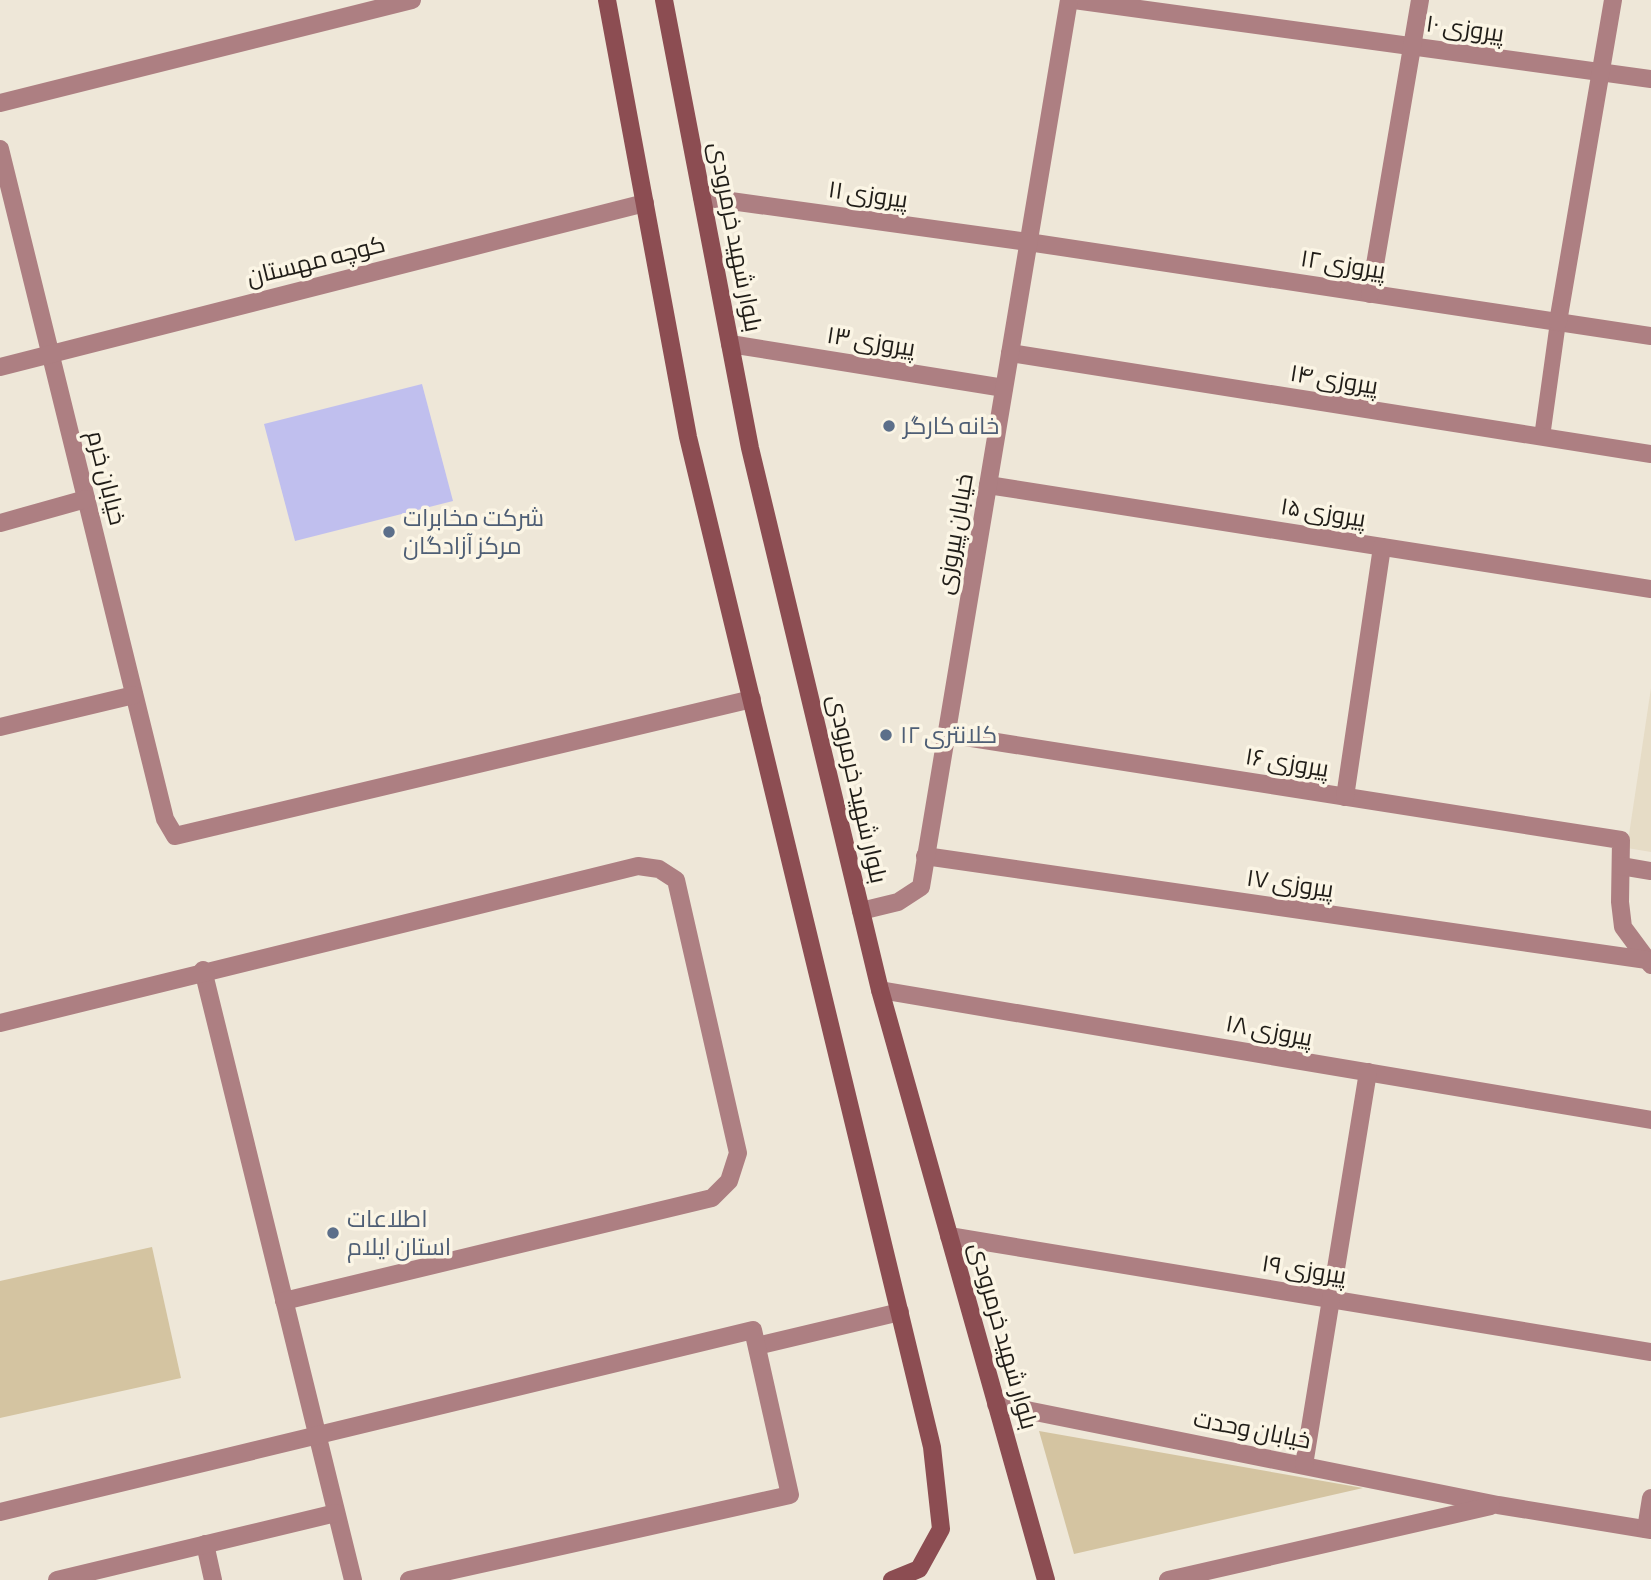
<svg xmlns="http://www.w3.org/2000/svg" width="1651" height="1580" viewBox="0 0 1651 1580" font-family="'Sofia Sans Condensed',Cairo,sans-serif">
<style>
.built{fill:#e6dcc6}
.green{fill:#d4c4a1}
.building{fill:#c0bfee}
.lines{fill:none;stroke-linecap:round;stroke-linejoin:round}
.service{stroke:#ad7f82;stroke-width:16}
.minor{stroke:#ad7f82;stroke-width:18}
.secondary{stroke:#8c4d52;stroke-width:18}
.service-dot{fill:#5c6f8a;stroke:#fbf5e5;stroke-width:2.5}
.labels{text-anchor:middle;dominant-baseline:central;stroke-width:7;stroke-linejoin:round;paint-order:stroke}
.street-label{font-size:24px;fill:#201d18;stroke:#fbf5e5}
.service-label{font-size:24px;fill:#4e5e75;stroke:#fbf5e5;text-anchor:start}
</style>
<rect width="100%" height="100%" fill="#eee7d8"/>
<path class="built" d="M1651,688V852L1627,848Z"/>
<g class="green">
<path d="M152,1247L181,1378L0,1418V1281Z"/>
<path d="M1039,1431L1363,1488L1074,1554Z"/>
</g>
<path class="building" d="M422,384L453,501L295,541L264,424Z"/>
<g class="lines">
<path class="service" d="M1542,437L1558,322"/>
<g class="minor">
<path d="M1074,0L1651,79"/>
<path d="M0,103L412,0"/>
<path d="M0,149L165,819L175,836L752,699"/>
<path d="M702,197L1028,242L1651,336"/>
<path d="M1370,294L1420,0"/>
<path d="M1558,322L1613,0"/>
<path d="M730,344L1004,388"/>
<path d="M1010,353L1651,454"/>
<path d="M0,367L645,203"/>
<path d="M988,485L1651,589"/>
<path d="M0,523L86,499"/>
<path d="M0,727L134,695"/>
<path d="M946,734L1621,840L1620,902L1623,927L1651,965"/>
<path d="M1345,797L1382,547"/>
<path d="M925,856L1647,960"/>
<path d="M1621,866L1651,871"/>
<path d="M861,911L898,902L921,887L1069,0"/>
<path d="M203,970L353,1580"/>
<path d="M880,990L1651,1120"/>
<path d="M0,1023L638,866L659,869L676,880L738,1153L729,1181L712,1198L284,1301"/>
<path d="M949,1236L1651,1352"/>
<path d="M757,1346L900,1312"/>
<path d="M996,1404L1498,1505L1651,1530"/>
<path d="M1304,1465L1368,1072"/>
<path d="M0,1512L753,1330L790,1495L409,1580"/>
<path d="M1646,1529L1651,1498"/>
<path d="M205,1544L213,1580"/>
<path d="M57,1580L336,1513"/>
<path d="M1168,1580L1491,1506"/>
</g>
<g class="secondary">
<path d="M607,0L688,437L932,1447L941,1529L919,1569L892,1580"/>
<path d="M664,0L750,448L880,990L1046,1580"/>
</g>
</g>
<g class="service-dot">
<circle cx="889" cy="426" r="7"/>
<circle cx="389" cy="532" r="7"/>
<circle cx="886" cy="735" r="7"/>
<circle cx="333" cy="1233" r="7"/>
</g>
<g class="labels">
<g class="street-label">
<text transform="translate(1465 29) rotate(8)">پیروزی ۱۰</text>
<text transform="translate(868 195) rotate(8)">پیروزی ۱۱</text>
<text transform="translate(735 237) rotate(79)">بلوار شهید خرمرودی</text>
<text transform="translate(316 261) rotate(-14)">کوچه مهستان</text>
<text transform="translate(1343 265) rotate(9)">پیروزی ۱۲</text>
<text transform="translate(871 342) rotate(9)">پیروزی ۱۳</text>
<text transform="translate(1334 380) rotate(9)">پیروزی ۱۴</text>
<text transform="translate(106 478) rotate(76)">خیابان خرم</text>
<text transform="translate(1323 513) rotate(9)">پیروزی ۱۵</text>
<text transform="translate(955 534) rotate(-80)">خیابان پیروزی</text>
<text transform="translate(1287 763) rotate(9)">پیروزی ۱۶</text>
<text transform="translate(857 789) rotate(77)">بلوار شهید خرمرودی</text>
<text transform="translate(1290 884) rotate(8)">پیروزی ۱۷</text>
<text transform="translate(1269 1031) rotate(10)">پیروزی ۱۸</text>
<text transform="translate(1304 1270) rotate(9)">پیروزی ۱۹</text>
<text transform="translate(1003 1336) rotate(74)">بلوار شهید خرمرودی</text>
<text transform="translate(1252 1430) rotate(11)">خیابان وحدت</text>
</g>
<g class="service-label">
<text x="903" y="426">خانه کارگر</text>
<text x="403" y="518">شرکت مخابرات<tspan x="403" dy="28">مرکز آزادگان</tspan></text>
<text x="900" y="735">کلانتری ۱۲</text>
<text x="347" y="1219">اطلاعات<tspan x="347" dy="28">استان ایلام</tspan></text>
</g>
</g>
</svg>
